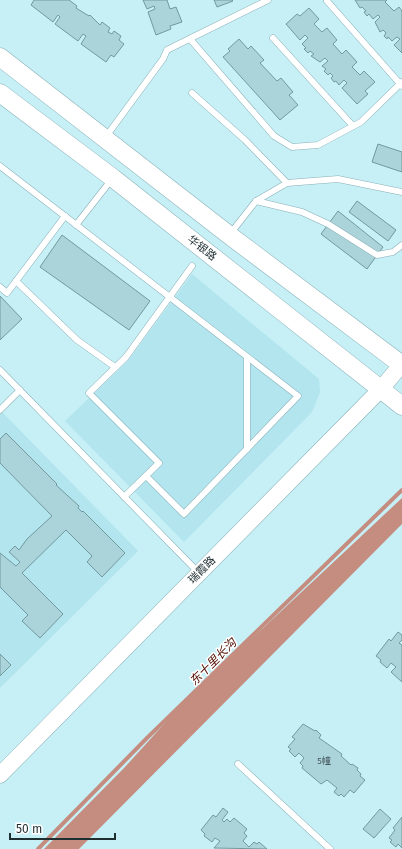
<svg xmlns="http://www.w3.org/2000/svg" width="402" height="849" viewBox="0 0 402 849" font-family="'Fira Sans','Noto Sans SC',sans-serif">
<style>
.built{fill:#b2e5ee}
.water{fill:#c58d80}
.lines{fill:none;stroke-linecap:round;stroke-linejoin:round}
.stream{stroke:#c58d80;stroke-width:4}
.building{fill:#abd3da;stroke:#7399a0}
.service-casing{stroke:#89b0b7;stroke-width:7}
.tertiary-casing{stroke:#89b0b7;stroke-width:17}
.secondary-casing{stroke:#89b0b7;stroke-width:19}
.service{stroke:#fff;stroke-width:6}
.tertiary{stroke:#fff;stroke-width:16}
.secondary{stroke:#fff;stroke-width:18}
.labels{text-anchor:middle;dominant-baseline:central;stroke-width:3;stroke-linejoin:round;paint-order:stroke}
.number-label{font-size:9px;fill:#42575b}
.street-label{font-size:11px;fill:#1f2e31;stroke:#fff}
.water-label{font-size:12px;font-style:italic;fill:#500c00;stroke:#fff}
</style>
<rect width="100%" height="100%" fill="#c6eff6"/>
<g class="built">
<path d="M192,274L319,379L320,392L312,412L184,542L65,421L128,361Z"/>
<path d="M0,410L138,551L0,688Z"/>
</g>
<path class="water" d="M402,498V524L79,849H44L125,767L184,702Z"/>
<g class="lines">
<path class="stream" d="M38,849L147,738L402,490"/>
</g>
<g class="building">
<path d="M34,0H69L77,6L76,8L89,16L90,15L100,25L102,22L110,28L108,32L112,34L114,31L121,36L119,40L124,44L114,57L111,55L106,62L81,44L86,36L83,34L78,41L55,24L60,17L58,15L53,22L31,5Z"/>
<path d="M143,0H167L170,9L176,7L182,22L170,26L171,29L156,35L148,12L155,9L154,6L147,9Z"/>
<path d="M214,0H232L233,1L217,7Z"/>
<path d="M355,0H387L385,2L394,11L399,7L402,11V53L394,45L400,39L397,37L392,41L388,37L387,39L384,36L386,33L383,30L380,32L375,22L380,17L378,15L373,19L369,14L367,16L364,12L366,11L362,7L360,8Z"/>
<path d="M309,8L319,19L314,24L322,32L327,28L337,40L333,44L342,54L346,50L357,62L352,67L360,75L364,71L375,82L365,91L368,94L357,104L342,88L347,83L344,80L339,85L336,81L334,82L331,78L333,76L330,73L328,75L324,71L326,69L322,66L328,61L325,58L320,62L311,56L314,54L310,51L308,53L304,49L306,48L302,44L308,38L305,35L300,40L286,24L297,14L300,16Z"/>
<path d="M239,39L248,49L251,46L264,60L260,63L277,81L281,78L293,92L289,95L298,105L280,120L223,57L230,51L228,49Z"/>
<path d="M378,144L402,152V172L372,162Z"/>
<path d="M357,201L396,230L388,241L349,212Z"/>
<path d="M338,211L383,247L367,269L321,234Z"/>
<path d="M62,235L150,301L129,330L40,267Z"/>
<path d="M0,296L22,319L0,340Z"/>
<path d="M6,433L57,484L56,485L79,506L78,508L82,512L83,511L125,553L102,577L87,562L92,556L66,530L22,573L63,614L40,638L22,621L28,615L0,587V553L16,566L20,562L9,552L15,546L19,550L27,539L52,516L0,463V439Z"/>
<path d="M398,632L402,635V640L399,643L402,645V682L391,672L396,667L391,663L387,668L380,662L381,660L376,656L389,639L391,641Z"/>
<path d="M0,654L11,665L0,676Z"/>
<path d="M303,724L315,731L316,730L321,735L319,738L342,754L341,756L351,765L352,764L358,768L357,770L361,774L360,776L365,780L354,793L350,790L344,797L341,794L339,796L334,792L337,788L327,780L321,784L302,768L303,766L300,763L304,758L299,753L295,757L289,751L291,749L288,747L295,739L292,737Z"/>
<path d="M223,808L228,812L222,820L224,822L227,819L230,822L234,818L247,829L244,833L247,836L243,841L249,847L254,842L257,844L259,842L267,849L214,848L220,841L215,838L212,842L204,836L205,834L201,830L213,815L216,817Z"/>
<path d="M380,809L391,819L374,838L363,829Z"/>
<path d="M402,817V848L398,844L396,847L390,842L392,840L389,838L395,830L393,828Z"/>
</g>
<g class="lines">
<defs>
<g id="service">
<path d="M327,1L402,86"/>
<path d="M273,38L353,126"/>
<path d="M190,39L274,136L292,147L318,145L361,122L402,82"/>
<path d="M192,93L245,140L287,183"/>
<path d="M105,138L163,59L167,50L268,0"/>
<path d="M0,166L298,396L184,514L146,476"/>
<path d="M256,201L302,212L328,224L377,255L393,252L402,245"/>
<path d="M76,225L112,179"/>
<path d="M230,234L256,201L287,183L338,179L402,192"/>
<path d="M16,281L77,340L115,367"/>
<path d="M0,287L7,293L65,216"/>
<path d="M0,370L199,573"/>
<path d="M0,410L20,390"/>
<path d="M247,449V357"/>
<path d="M124,497L159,463L89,393L126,357L192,266"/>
<path d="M238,764L330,849"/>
</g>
<path id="tertiary" d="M0,775L380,390L402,364"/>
<g id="secondary">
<path d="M0,57L229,235L402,365"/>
<path d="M0,93L113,178L402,406"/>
</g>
</defs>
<use href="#service" class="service-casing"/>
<use href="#tertiary" class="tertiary-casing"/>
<use href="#secondary" class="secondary-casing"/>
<use href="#service" class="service"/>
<use href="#tertiary" class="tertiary"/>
<use href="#secondary" class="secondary"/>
</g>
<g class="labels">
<g class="number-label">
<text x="324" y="761">5幢</text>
</g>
<g class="street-label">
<text transform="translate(202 248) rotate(38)">华银路</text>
<text transform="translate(202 570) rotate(-45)">瑞霞路</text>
</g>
<g class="water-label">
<text transform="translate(213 662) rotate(-45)">东十里长沟</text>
</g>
</g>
<path d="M10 833v6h105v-6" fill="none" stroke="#1f2e31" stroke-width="2"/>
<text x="16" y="833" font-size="12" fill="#1f2e31" stroke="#ffffff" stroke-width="3" paint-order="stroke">50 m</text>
</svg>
